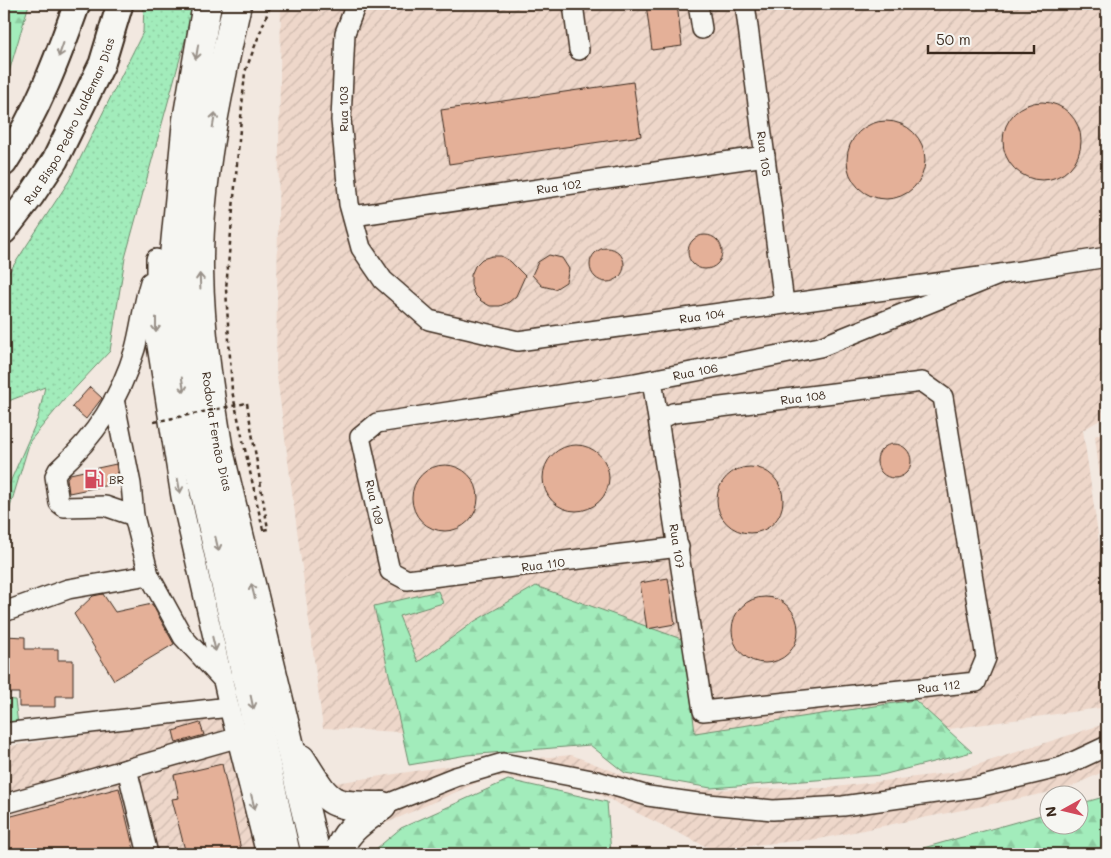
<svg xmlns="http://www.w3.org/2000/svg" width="1111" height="858" viewBox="0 0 1111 858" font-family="Mali,sans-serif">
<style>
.industrial{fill:url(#industrial-furrows)}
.grass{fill:url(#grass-dots);stroke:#6e8b6c}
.forest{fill:url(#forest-firs);stroke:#6e8b6c}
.building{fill:#e4b098;stroke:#3b2a1e}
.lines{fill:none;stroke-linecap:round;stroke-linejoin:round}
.minor-casing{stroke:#3b2a1e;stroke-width:22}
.major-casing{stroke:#3b2a1e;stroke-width:29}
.highway-casing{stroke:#3b2a1e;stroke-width:31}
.path{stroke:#3b2a1e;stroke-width:2.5;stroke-dasharray:4 4;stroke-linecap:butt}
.minor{stroke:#f6f6f2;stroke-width:19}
.major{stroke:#f6f6f2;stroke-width:25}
.highway{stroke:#f6f6f2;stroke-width:28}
.path-bridge{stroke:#3b2a1e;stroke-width:2.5;stroke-dasharray:4 4;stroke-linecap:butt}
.oneway{stroke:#989088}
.labels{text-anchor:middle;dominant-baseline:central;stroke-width:5;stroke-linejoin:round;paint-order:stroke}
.street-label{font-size:12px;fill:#3b2a1e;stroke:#f6f6f2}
.poi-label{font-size:12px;fill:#3b2a1e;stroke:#f6f6f2;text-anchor:start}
</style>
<defs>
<pattern id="industrial-furrows" width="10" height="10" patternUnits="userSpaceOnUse" patternTransform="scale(1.25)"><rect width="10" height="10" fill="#eed7ca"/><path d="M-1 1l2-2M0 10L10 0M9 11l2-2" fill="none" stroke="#cdb9ad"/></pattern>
<pattern id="grass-dots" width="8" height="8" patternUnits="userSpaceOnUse" patternTransform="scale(1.25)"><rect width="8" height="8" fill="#a2ecbb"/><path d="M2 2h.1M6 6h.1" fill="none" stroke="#8ccba0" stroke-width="1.8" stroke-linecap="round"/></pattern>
<pattern id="forest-firs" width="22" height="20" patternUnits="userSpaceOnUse" patternTransform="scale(1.25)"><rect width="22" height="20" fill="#a2ecbb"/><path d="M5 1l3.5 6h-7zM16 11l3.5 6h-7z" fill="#8ccba0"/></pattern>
</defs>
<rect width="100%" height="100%" fill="#f2e8e0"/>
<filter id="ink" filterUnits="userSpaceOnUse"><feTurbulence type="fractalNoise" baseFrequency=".02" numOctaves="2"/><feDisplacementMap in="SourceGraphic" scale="10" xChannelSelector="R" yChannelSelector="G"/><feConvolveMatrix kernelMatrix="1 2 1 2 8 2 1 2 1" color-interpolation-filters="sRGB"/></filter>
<g filter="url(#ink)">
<g class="industrial">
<path d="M281,4H1107V416L1083,430L1107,597V707L784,752L323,728L276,369Z"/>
<path d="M1107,430V536L1095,436Z"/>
<path d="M222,714L255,854H4V747Z"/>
<path d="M1107,723V770L1066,789L819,839L711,849L582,786L492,776L351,839L335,783L448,766L572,755L661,790L828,788L955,772Z"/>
</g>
<path class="grass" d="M144,4H195L125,258L110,351L64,400L30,441L7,517L4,515V496L38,418L45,387L11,400L4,408V280L69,181L143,32Z"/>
<g class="forest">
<path d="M4,4H29L4,89Z"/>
<path d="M536,586L684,640L695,733L915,700L972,752L882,775L711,788L625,773L590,745L467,755L409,765L374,606L438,591L443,603L399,616L418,662L475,621Z"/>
<path d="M4,699L15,700L18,725L4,728Z"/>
<path d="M508,780L607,802L611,854H370L401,828Z"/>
<path d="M1107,796V854H902L1048,813V826H1078L1079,804Z"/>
</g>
<g class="building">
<path d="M646,4H677L682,46L652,50Z"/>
<path d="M633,82L641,136L449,164L441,110Z"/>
<circle cx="1042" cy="141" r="39"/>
<circle cx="886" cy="160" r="39"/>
<circle cx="705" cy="252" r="17"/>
<circle cx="607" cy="265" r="17"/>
<path d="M549,255L562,258L569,269L566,282L555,289L542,286L532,275L538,262Z"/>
<path d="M492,256H501L510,261L525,276L516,296L509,302L500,306H490L481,301L474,294L471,285V275L475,266L482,259Z"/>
<path d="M90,387L102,398L86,419L72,407Z"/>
<circle cx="894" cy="461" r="17"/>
<circle cx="576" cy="478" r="33"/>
<path d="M116,464L119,483L69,493L67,478L70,474Z"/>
<circle cx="445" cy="498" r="33"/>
<circle cx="750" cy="500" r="33"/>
<path d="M668,578L675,624L647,629L640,583Z"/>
<path d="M103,594L115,612L152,604L174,644L114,680L74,614L93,596Z"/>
<circle cx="765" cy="630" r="33"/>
<path d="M4,636L25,637V649H58V660H73V696H55V707H19V693H4Z"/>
<path d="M200,723L204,735L176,743L173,731Z"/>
<path d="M222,764L242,854H186L172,799L179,798L174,775Z"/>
<path d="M119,788L135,854H4V818Z"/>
</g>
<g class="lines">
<defs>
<g id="minor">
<path id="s1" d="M356,4L345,33L341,120L349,204L361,248L383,280L429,320L518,341L1001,274L1107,257"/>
<path d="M573,4L579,50"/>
<path d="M698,4L702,29"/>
<path id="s2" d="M745,4L784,303"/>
<path id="s3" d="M353,216L765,156"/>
<path d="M156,259V339L181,497L229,707L266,854"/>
<path id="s4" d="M652,380L703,711L976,682L986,658L943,397L922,382L673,413L659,420"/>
<path d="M114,399L131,484L134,516L149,575L183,637L221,678"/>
<path d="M134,516L105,506L64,507L59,503L55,476L58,470C96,436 120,398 135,349C141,327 143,304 150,282"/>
<path id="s5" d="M679,547L407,580L390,571L360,437L377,423L635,383L820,347L1001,274"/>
<path d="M4,612L68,589L149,575"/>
<path d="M4,733L229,707"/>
<path d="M127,769L148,854"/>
<path d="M4,804L236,738"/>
<path d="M382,806L455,777L503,763L597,781L648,796L698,803L773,810L843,806L978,787L1062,767L1107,746"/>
</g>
<g id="major">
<path d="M4,163C37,113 57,60 77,4"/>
<path id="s6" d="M4,231L31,196L55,160L102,64L120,4"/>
</g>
<g id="highway">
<path d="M207,4L187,120L181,183L173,266L176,337L198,462L286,854"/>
<path id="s7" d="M237,4C218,91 198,181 199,270C200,331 209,391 219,451L316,854"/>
<path d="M301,759C330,805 327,806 382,806"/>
<path d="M338,854C344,831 363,820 382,806"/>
</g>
</defs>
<use href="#minor" class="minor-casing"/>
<use href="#major" class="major-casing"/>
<use href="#highway" class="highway-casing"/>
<g class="path">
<path d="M247,403L268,529L263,530"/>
<path d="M263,530L232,391L226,289L245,72L271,4"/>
</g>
<use href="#minor" class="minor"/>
<use href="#major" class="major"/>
<use href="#highway" class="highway"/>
<path class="path-bridge" d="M154,422L247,403"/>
</g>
<defs><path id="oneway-shaft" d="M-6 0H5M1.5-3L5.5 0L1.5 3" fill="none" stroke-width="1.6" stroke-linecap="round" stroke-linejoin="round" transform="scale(1.25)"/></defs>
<g class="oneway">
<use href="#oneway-shaft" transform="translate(61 50) rotate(109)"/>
<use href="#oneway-shaft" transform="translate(197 52) rotate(99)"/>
<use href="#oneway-shaft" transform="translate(214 120) rotate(-80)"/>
<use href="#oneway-shaft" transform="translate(200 281) rotate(-93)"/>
<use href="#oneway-shaft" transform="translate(156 325) rotate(90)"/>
<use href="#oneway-shaft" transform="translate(183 385) rotate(81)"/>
<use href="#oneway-shaft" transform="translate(179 486) rotate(80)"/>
<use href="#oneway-shaft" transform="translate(217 544) rotate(77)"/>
<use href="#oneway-shaft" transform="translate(253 591) rotate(-104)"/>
<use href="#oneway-shaft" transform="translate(214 644) rotate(77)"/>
<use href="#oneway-shaft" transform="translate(252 702) rotate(78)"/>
<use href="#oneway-shaft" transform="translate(253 802) rotate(76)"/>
</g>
</g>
<defs>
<symbol id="fuel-bare" viewBox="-9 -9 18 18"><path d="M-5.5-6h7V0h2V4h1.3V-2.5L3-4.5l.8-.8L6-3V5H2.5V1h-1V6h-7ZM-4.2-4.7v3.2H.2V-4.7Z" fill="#d1495b" stroke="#f6f6f2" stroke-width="2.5" paint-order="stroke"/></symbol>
</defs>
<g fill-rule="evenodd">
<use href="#fuel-bare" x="80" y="465" width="28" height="28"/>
</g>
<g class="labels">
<g class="street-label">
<text transform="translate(343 109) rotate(-90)">Rua 103</text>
<text stroke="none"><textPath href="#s6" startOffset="129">Rua Bispo Pedro Valdemar Dias</textPath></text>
<text stroke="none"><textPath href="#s2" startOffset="151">Rua 105</textPath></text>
<text stroke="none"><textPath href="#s3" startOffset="208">Rua 102</textPath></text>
<text stroke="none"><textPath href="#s1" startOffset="625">Rua 104</textPath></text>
<text stroke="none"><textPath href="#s5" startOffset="775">Rua 106</textPath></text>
<text transform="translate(803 397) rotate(-7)">Rua 108</text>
<text stroke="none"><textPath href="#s7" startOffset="432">Rodovia Fernão Dias</textPath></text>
<text transform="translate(375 502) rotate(77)">Rua 109</text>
<text stroke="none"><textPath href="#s4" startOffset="168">Rua 107</textPath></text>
<text transform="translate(543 564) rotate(-7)">Rua 110</text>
<text stroke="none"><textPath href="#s4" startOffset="572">Rua 112</textPath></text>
</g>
<g class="poi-label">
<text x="109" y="479">BR</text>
</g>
</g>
<rect width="1111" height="858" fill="none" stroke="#f6f6f2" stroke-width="20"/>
<rect x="10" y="10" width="1091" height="838" fill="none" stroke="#3b2a1e" stroke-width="2" filter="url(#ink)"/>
<g transform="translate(1064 810) rotate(262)"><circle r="24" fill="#f6f6f2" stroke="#aba49d"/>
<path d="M0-4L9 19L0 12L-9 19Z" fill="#d1495b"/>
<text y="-8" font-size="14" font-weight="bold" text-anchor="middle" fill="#3b2a1e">N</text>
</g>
<path d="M928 45v8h106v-8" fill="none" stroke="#3b2a1e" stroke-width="2.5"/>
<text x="936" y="45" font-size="15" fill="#3b2a1e" stroke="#f6f6f2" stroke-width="4" paint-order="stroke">50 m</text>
</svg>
